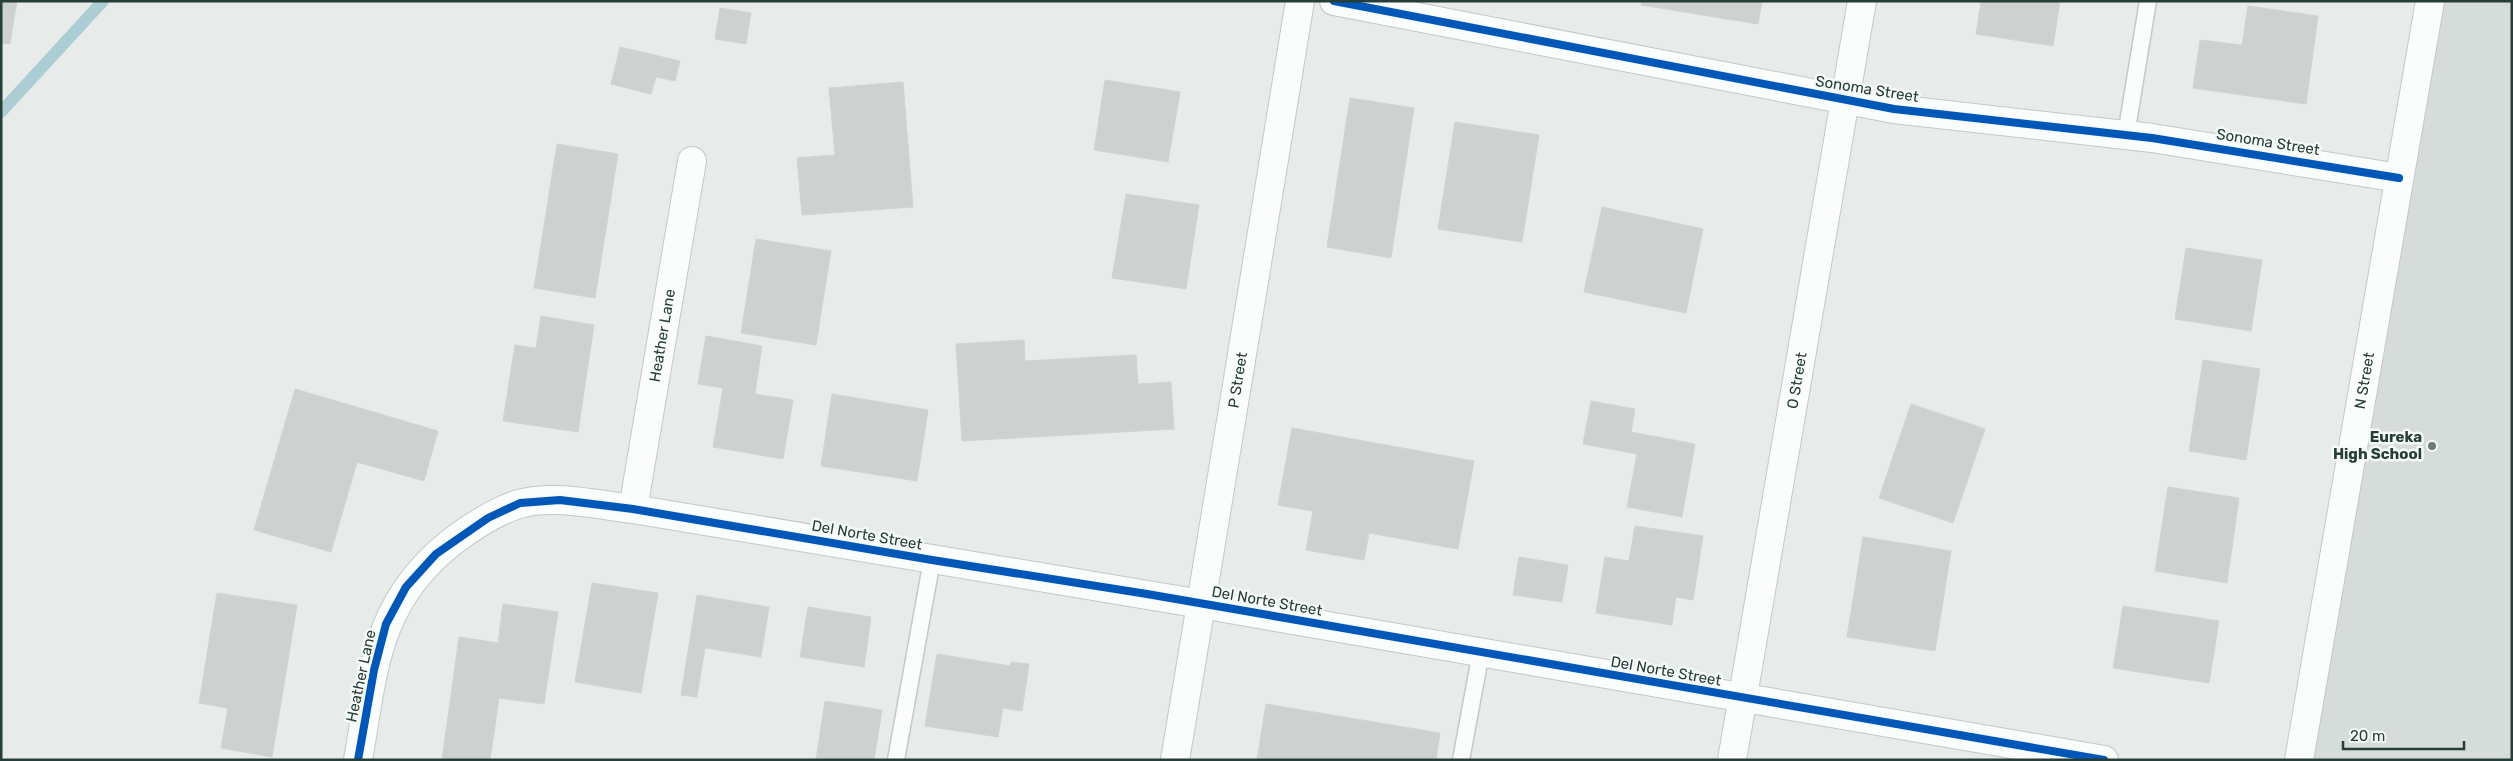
<svg xmlns="http://www.w3.org/2000/svg" width="2513" height="761" viewBox="0 0 2513 761" font-family="Rubik,sans-serif">
<style>
.built{fill:#d5dcd9}
.lines{fill:none;stroke-linecap:round;stroke-linejoin:round}
.stream{stroke:#accdd4;stroke-width:12}
.building{fill:#cdd2d0;stroke:#d0d4d2}
.lane-casing{stroke:#c4c8c6;stroke-width:19}
.street-casing{stroke:#c4c8c6;stroke-width:30}
.secondary-casing{stroke:#c2c8c6;stroke-width:30}
.lane{stroke:#fbfcfc;stroke-width:16}
.street{stroke:#fbfcfc;stroke-width:28}
.secondary{stroke:#fbfcfc;stroke-width:28}
.cycleway-casing{stroke:#f5f9f7;stroke-width:11}
.cycleway{stroke:#0057b8;stroke-width:8}
.poi-dot{fill:#6a7a76;stroke:#f5f9f7;stroke-width:2}
.labels{text-anchor:middle;dominant-baseline:central;stroke-width:5;stroke-linejoin:round;paint-order:stroke}
.street-label{font-size:15px;fill:#263d38;stroke:#f5f9f7}
.poi-label{font-size:15px;font-weight:bold;fill:#263d38;stroke:#f5f9f7;text-anchor:end}
</style>
<rect width="100%" height="100%" fill="#e7ebe9"/>
<path class="built" d="M2430,1H2512V760H2299Z"/>
<g class="lines">
<path class="stream" d="M1,112L103,1"/>
</g>
<g class="building">
<path d="M1,1H17L10,44L1,43Z"/>
<path d="M1642,1H1762L1758,24L1641,5Z"/>
<path d="M1981,1H2060L2053,46L1976,34Z"/>
<path d="M2248,6L2318,16L2306,104L2193,88L2200,40L2242,45Z"/>
<path d="M720,8L751,13L746,44L715,39Z"/>
<path d="M620,47L680,61L675,81L656,77L651,94L611,84Z"/>
<path d="M1105,80L1180,92L1168,162L1094,150Z"/>
<path d="M903,82L913,207L802,215L797,158L835,155L829,88Z"/>
<path d="M1350,98L1414,108L1391,258L1327,247Z"/>
<path d="M1455,122L1539,135L1522,242L1438,229Z"/>
<path d="M557,144L618,154L595,298L534,288Z"/>
<path d="M1126,194L1199,205L1186,289L1112,278Z"/>
<path d="M1602,207L1703,229L1686,313L1584,292Z"/>
<path d="M756,239L831,251L816,345L741,333Z"/>
<path d="M2186,248L2262,260L2251,331L2175,319Z"/>
<path d="M541,316L594,325L578,432L503,421L515,345L536,348Z"/>
<path d="M706,336L762,346L755,394L793,400L783,459L713,447L723,388L698,384Z"/>
<path d="M1024,340L1025,361L1136,355L1138,384L1171,382L1174,429L962,441L956,344Z"/>
<path d="M2203,360L2260,369L2246,460L2189,451Z"/>
<path d="M295,389L438,431L424,481L357,462L331,552L254,530Z"/>
<path d="M832,394L928,410L917,481L821,466Z"/>
<path d="M1591,401L1635,409L1631,432L1695,444L1682,517L1627,507L1637,454L1583,444Z"/>
<path d="M1911,404L1985,429L1953,523L1879,498Z"/>
<path d="M1292,428L1474,461L1458,549L1369,533L1364,560L1306,550L1313,511L1278,505Z"/>
<path d="M2168,487L2239,498L2227,583L2155,571Z"/>
<path d="M1635,526L1703,536L1693,600L1676,597L1672,625L1596,613L1605,557L1629,561Z"/>
<path d="M1863,537L1951,551L1935,651L1847,637Z"/>
<path d="M1519,557L1568,565L1562,602L1513,595Z"/>
<path d="M592,583L658,593L641,693L575,682Z"/>
<path d="M217,593L297,605L272,757L221,748L228,708L199,703Z"/>
<path d="M697,595L769,607L761,657L705,648L697,697L681,695Z"/>
<path d="M503,604L558,612L544,704L499,698L490,760H442L459,637L498,643Z"/>
<path d="M2123,606L2219,621L2209,683L2113,668Z"/>
<path d="M808,607L871,617L864,667L800,657Z"/>
<path d="M937,654L1010,666L998,737L925,726Z"/>
<path d="M1011,662L1029,664L1022,711L1003,708Z"/>
<path d="M825,701L882,710L874,760H816Z"/>
<path d="M1266,704L1440,733L1436,760H1257Z"/>
</g>
<g class="lines">
<defs>
<g id="lane">
<path d="M2126,135L2148,1"/>
<path d="M896,760L932,560"/>
<path d="M1461,760L1481,652"/>
</g>
<g id="street">
<path d="M1334,1L1894,109L2152,138L2399,178"/>
<path id="s1" d="M633,509L692,161"/>
<path id="s2" d="M358,760C374,669 375,602 453,541C473,526 496,511 519,504C552,494 599,505 633,509L1201,604L1300,1"/>
<path id="s3" d="M1732,760L1862,1"/>
<path id="s4" d="M2299,760L2430,1"/>
</g>
<path id="secondary" d="M1175,760L1201,604L2104,760"/>
</defs>
<use href="#lane" class="lane-casing"/>
<use href="#street" class="street-casing"/>
<use href="#secondary" class="secondary-casing"/>
<use href="#lane" class="lane"/>
<use href="#street" class="street"/>
<use href="#secondary" class="secondary"/>
<defs>
<g id="cycleway">
<path d="M1334,1L1894,109L2152,138L2399,178"/>
<path d="M358,760L374,670L386,624L406,587L436,554L488,518L520,503L560,500L633,509L932,560L1147,594L2104,760"/>
</g>
</defs>
<use href="#cycleway" class="cycleway-casing"/>
<use href="#cycleway" class="cycleway"/>
</g>
<circle class="poi-dot" cx="2432" cy="446" r="5"/>
<g class="labels">
<g class="street-label">
<text transform="translate(1867 89) rotate(9)">Sonoma Street</text>
<text transform="translate(2268 142) rotate(9)">Sonoma Street</text>
<text stroke="none"><textPath href="#s1" startOffset="176">Heather Lane</textPath></text>
<text stroke="none"><textPath href="#s2" startOffset="1240">P Street</textPath></text>
<text stroke="none"><textPath href="#s3" startOffset="385">O Street</textPath></text>
<text stroke="none"><textPath href="#s4" startOffset="385">N Street</textPath></text>
<text transform="translate(867 535) rotate(10)">Del Norte Street</text>
<text transform="translate(1267 601) rotate(10)">Del Norte Street</text>
<text transform="translate(1666 671) rotate(10)">Del Norte Street</text>
<text transform="translate(361 676) rotate(-78)">Heather Lane</text>
</g>
<g class="poi-label">
<text x="2422" y="437">Eureka<tspan x="2422" dy="17">High School</tspan></text>
</g>
</g>
<rect width="2513" height="761" fill="none" stroke="#263d38" stroke-width="5"/>
<path d="M2343 741v8h121v-8" fill="none" stroke="#263d38" stroke-width="2.5"/>
<text x="2350" y="741" font-size="15" fill="#263d38" stroke="#f5f9f7" stroke-width="4" paint-order="stroke">20 m</text>
</svg>
